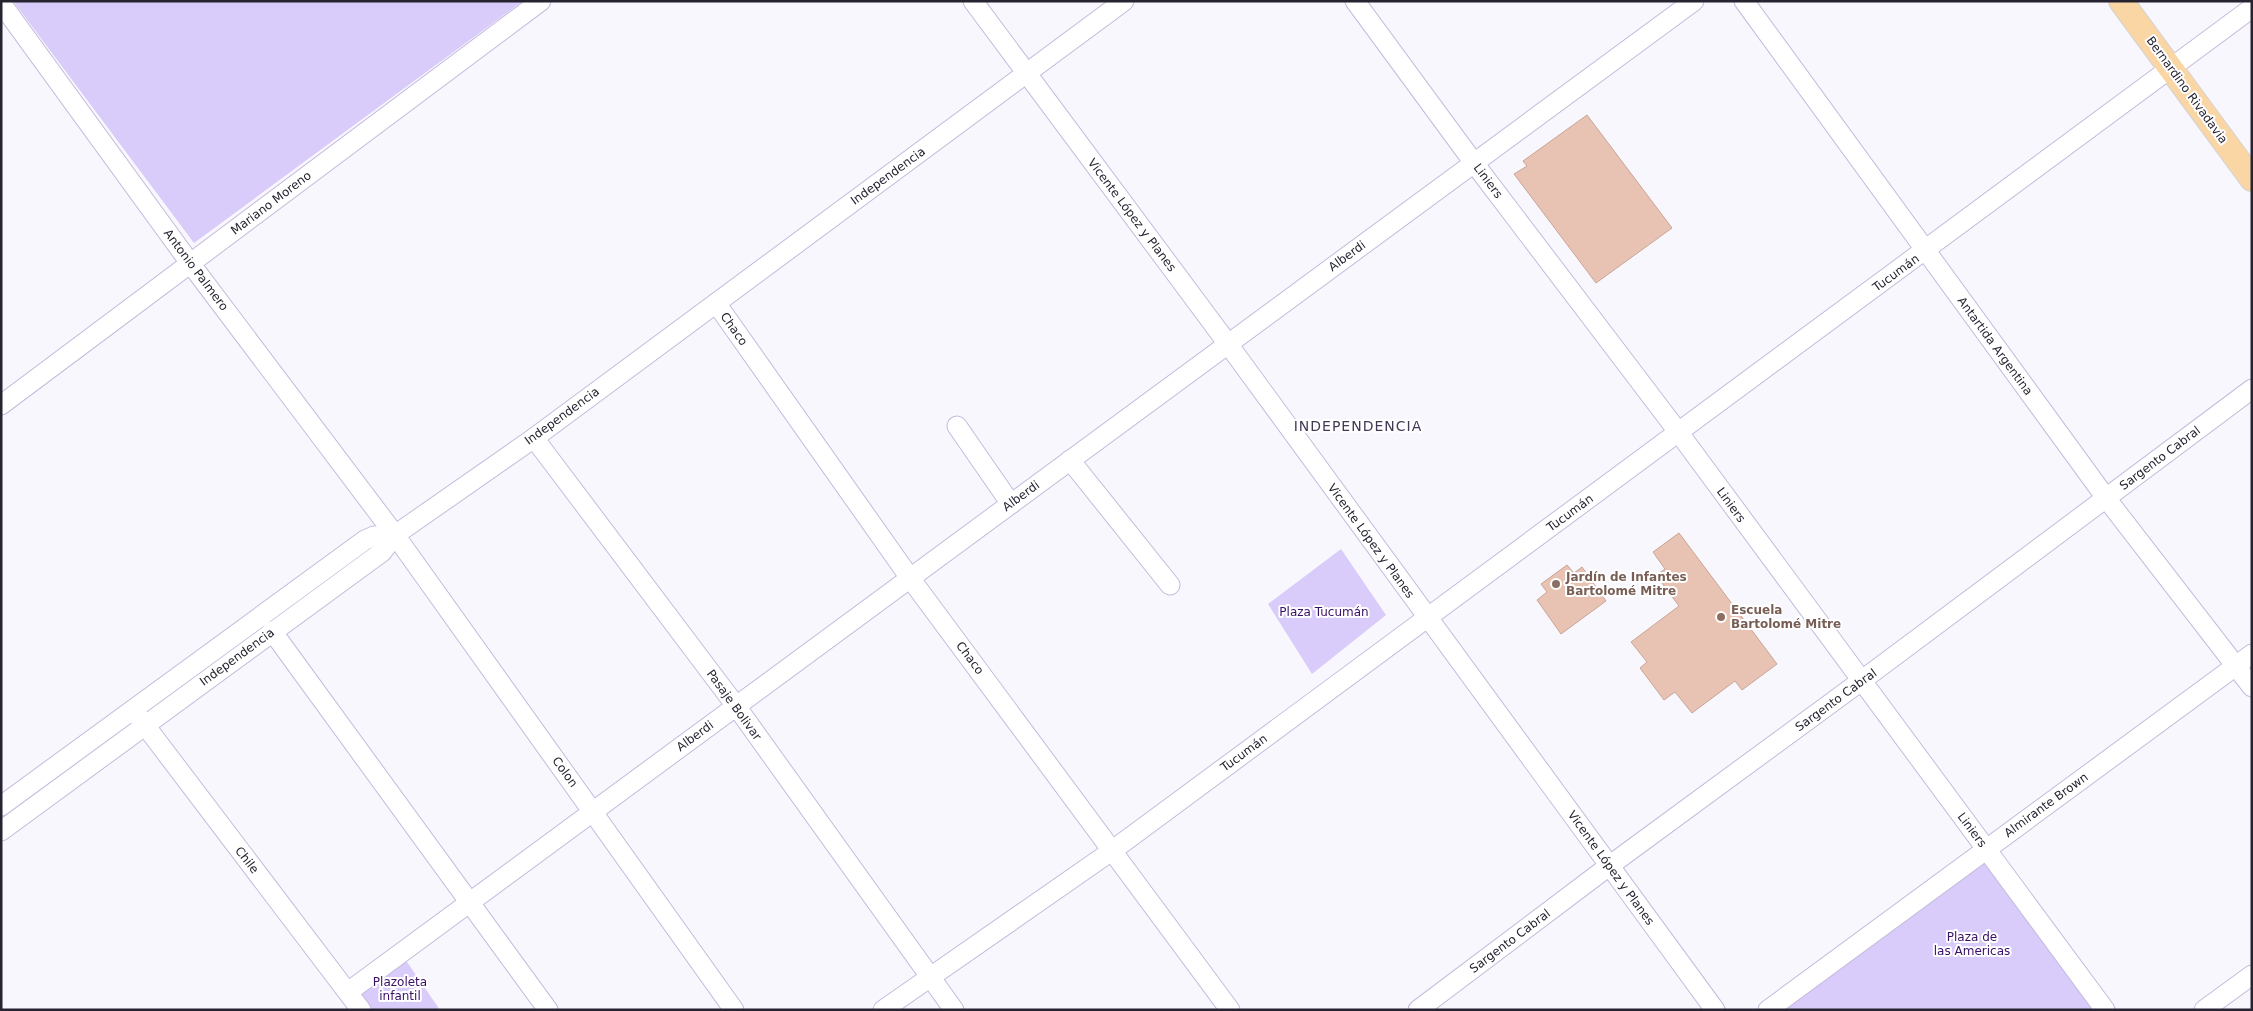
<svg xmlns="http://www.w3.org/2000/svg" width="2253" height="1011" viewBox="0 0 2253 1011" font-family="'DejaVu Sans',sans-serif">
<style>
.green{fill:#d9cbfa}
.building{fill:#e8c3b3;stroke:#c9a595}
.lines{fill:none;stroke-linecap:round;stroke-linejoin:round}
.minor-casing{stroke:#c4bbdc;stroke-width:21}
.major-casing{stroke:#d4d3d6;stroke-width:26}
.minor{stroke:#fff;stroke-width:19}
.major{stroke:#fad6a5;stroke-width:24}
.education-dot{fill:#8d6e63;stroke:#fff;stroke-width:2}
.labels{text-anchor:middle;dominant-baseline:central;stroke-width:4;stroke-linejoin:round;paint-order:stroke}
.street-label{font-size:12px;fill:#272330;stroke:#fff}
.education-label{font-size:12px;font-weight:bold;fill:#785e54;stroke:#fff;text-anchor:start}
.park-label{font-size:12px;fill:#390f68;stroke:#fff}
.neighbourhood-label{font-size:14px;letter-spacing:1px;fill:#423955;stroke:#fff}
</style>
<rect width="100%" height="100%" fill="#f9f7fe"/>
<g class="green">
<path d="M13,1H523L194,243Z"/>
<path d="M1341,549L1386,615L1312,674L1268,604Z"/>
<path d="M1986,850L2105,1010H1768Z"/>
<path d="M405,959L440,1010H373L360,993Z"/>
</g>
<g class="building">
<path d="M1587,115L1672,228L1596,283L1514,174L1527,166L1523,161Z"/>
<path d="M1679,533L1777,664L1742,690L1735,681L1692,713L1675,692L1664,700L1640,668L1647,662L1631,642L1679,606L1656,575L1665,569L1653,552Z"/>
<path d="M1567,565L1574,573L1582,567L1606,601L1561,634L1537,600L1547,592L1541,584Z"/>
</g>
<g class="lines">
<defs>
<g id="minor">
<path d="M973,1L1228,344L1715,1010"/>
<path d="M1355,1L1474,163L1679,433L2105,1010"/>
<path d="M1744,1L2106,498L2252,687"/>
<path d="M1,3L190,263L395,535L734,1010"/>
<path d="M716,303L910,578L1230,1010"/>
<path d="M1,405L541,1"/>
<path d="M957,426L1011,504"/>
<path d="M534,438L736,706L954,1010"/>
<path d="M1070,460L1170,585"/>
<path d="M272,631L548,1010"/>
<path d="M138,716L361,1010"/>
<path d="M1,806L365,540L374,536L395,535"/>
<path d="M1,831L382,552L395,535L534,438L1124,1"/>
<path d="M348,992L1694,1"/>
<path d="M883,1010L1113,850L2252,8"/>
<path d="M1418,1010L1609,866L1861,681L2252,389"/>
<path d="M1768,1010L2252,654"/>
<path d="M2204,1010L2252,975"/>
</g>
<path id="major" d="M2121,1L2252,179"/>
</defs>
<use href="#minor" class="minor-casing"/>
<use href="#major" class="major-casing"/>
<use href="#minor" class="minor"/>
<use href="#major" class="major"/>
</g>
<g class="education-dot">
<circle cx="1556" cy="584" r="5"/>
<circle cx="1721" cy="617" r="5"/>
</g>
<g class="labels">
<g class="street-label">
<text transform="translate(2187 90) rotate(54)">Bernardino Rivadavia</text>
<text transform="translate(888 176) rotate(-36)">Independencia</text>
<text transform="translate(1488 181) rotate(53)">Liniers</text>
<text transform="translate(271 203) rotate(-37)">Mariano Moreno</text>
<text transform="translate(1132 215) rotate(53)">Vicente López y Planes</text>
<text transform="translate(1347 256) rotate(-36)">Alberdi</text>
<text transform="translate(196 270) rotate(53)">Antonio Palmero</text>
<text transform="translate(1896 273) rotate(-36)">Tucumán</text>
<text transform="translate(734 329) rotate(55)">Chaco</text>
<text transform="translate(1995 346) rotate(54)">Antartida Argentina</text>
<text transform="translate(562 416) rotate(-36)">Independencia</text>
<text transform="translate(2160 458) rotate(-37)">Sargento Cabral</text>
<text transform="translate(1021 496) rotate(-36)">Alberdi</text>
<text transform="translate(1731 505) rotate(54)">Liniers</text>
<text transform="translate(1570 513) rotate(-36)">Tucumán</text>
<text transform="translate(1371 541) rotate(54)">Vicente López y Planes</text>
<text transform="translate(237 657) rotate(-36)">Independencia</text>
<text transform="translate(970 658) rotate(53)">Chaco</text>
<text transform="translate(1836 700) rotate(-36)">Sargento Cabral</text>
<text transform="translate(734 705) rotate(54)">Pasaje Bolivar</text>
<text transform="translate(695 736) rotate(-36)">Alberdi</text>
<text transform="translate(1244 753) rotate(-36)">Tucumán</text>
<text transform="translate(565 772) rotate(54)">Colon</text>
<text transform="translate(2046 805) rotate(-36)">Almirante Brown</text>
<text transform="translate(1972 830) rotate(53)">Liniers</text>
<text transform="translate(247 860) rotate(52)">Chile</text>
<text transform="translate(1611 868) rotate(54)">Vicente López y Planes</text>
<text transform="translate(1510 941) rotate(-37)">Sargento Cabral</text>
</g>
<g class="education-label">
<text x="1566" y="577">Jardín de Infantes<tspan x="1566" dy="14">Bartolomé Mitre</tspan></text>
<text x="1731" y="610">Escuela<tspan x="1731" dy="14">Bartolomé Mitre</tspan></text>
</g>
<g class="park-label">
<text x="1324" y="612">Plaza Tucumán</text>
<text x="1972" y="937">Plaza de<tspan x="1972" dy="14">las Americas</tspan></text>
<text x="400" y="982">Plazoleta<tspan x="400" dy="14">infantil</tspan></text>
</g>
<g class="neighbourhood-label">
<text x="1358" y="426">INDEPENDENCIA</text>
</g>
</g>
<rect width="2253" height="1011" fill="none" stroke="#272330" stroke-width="5"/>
</svg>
